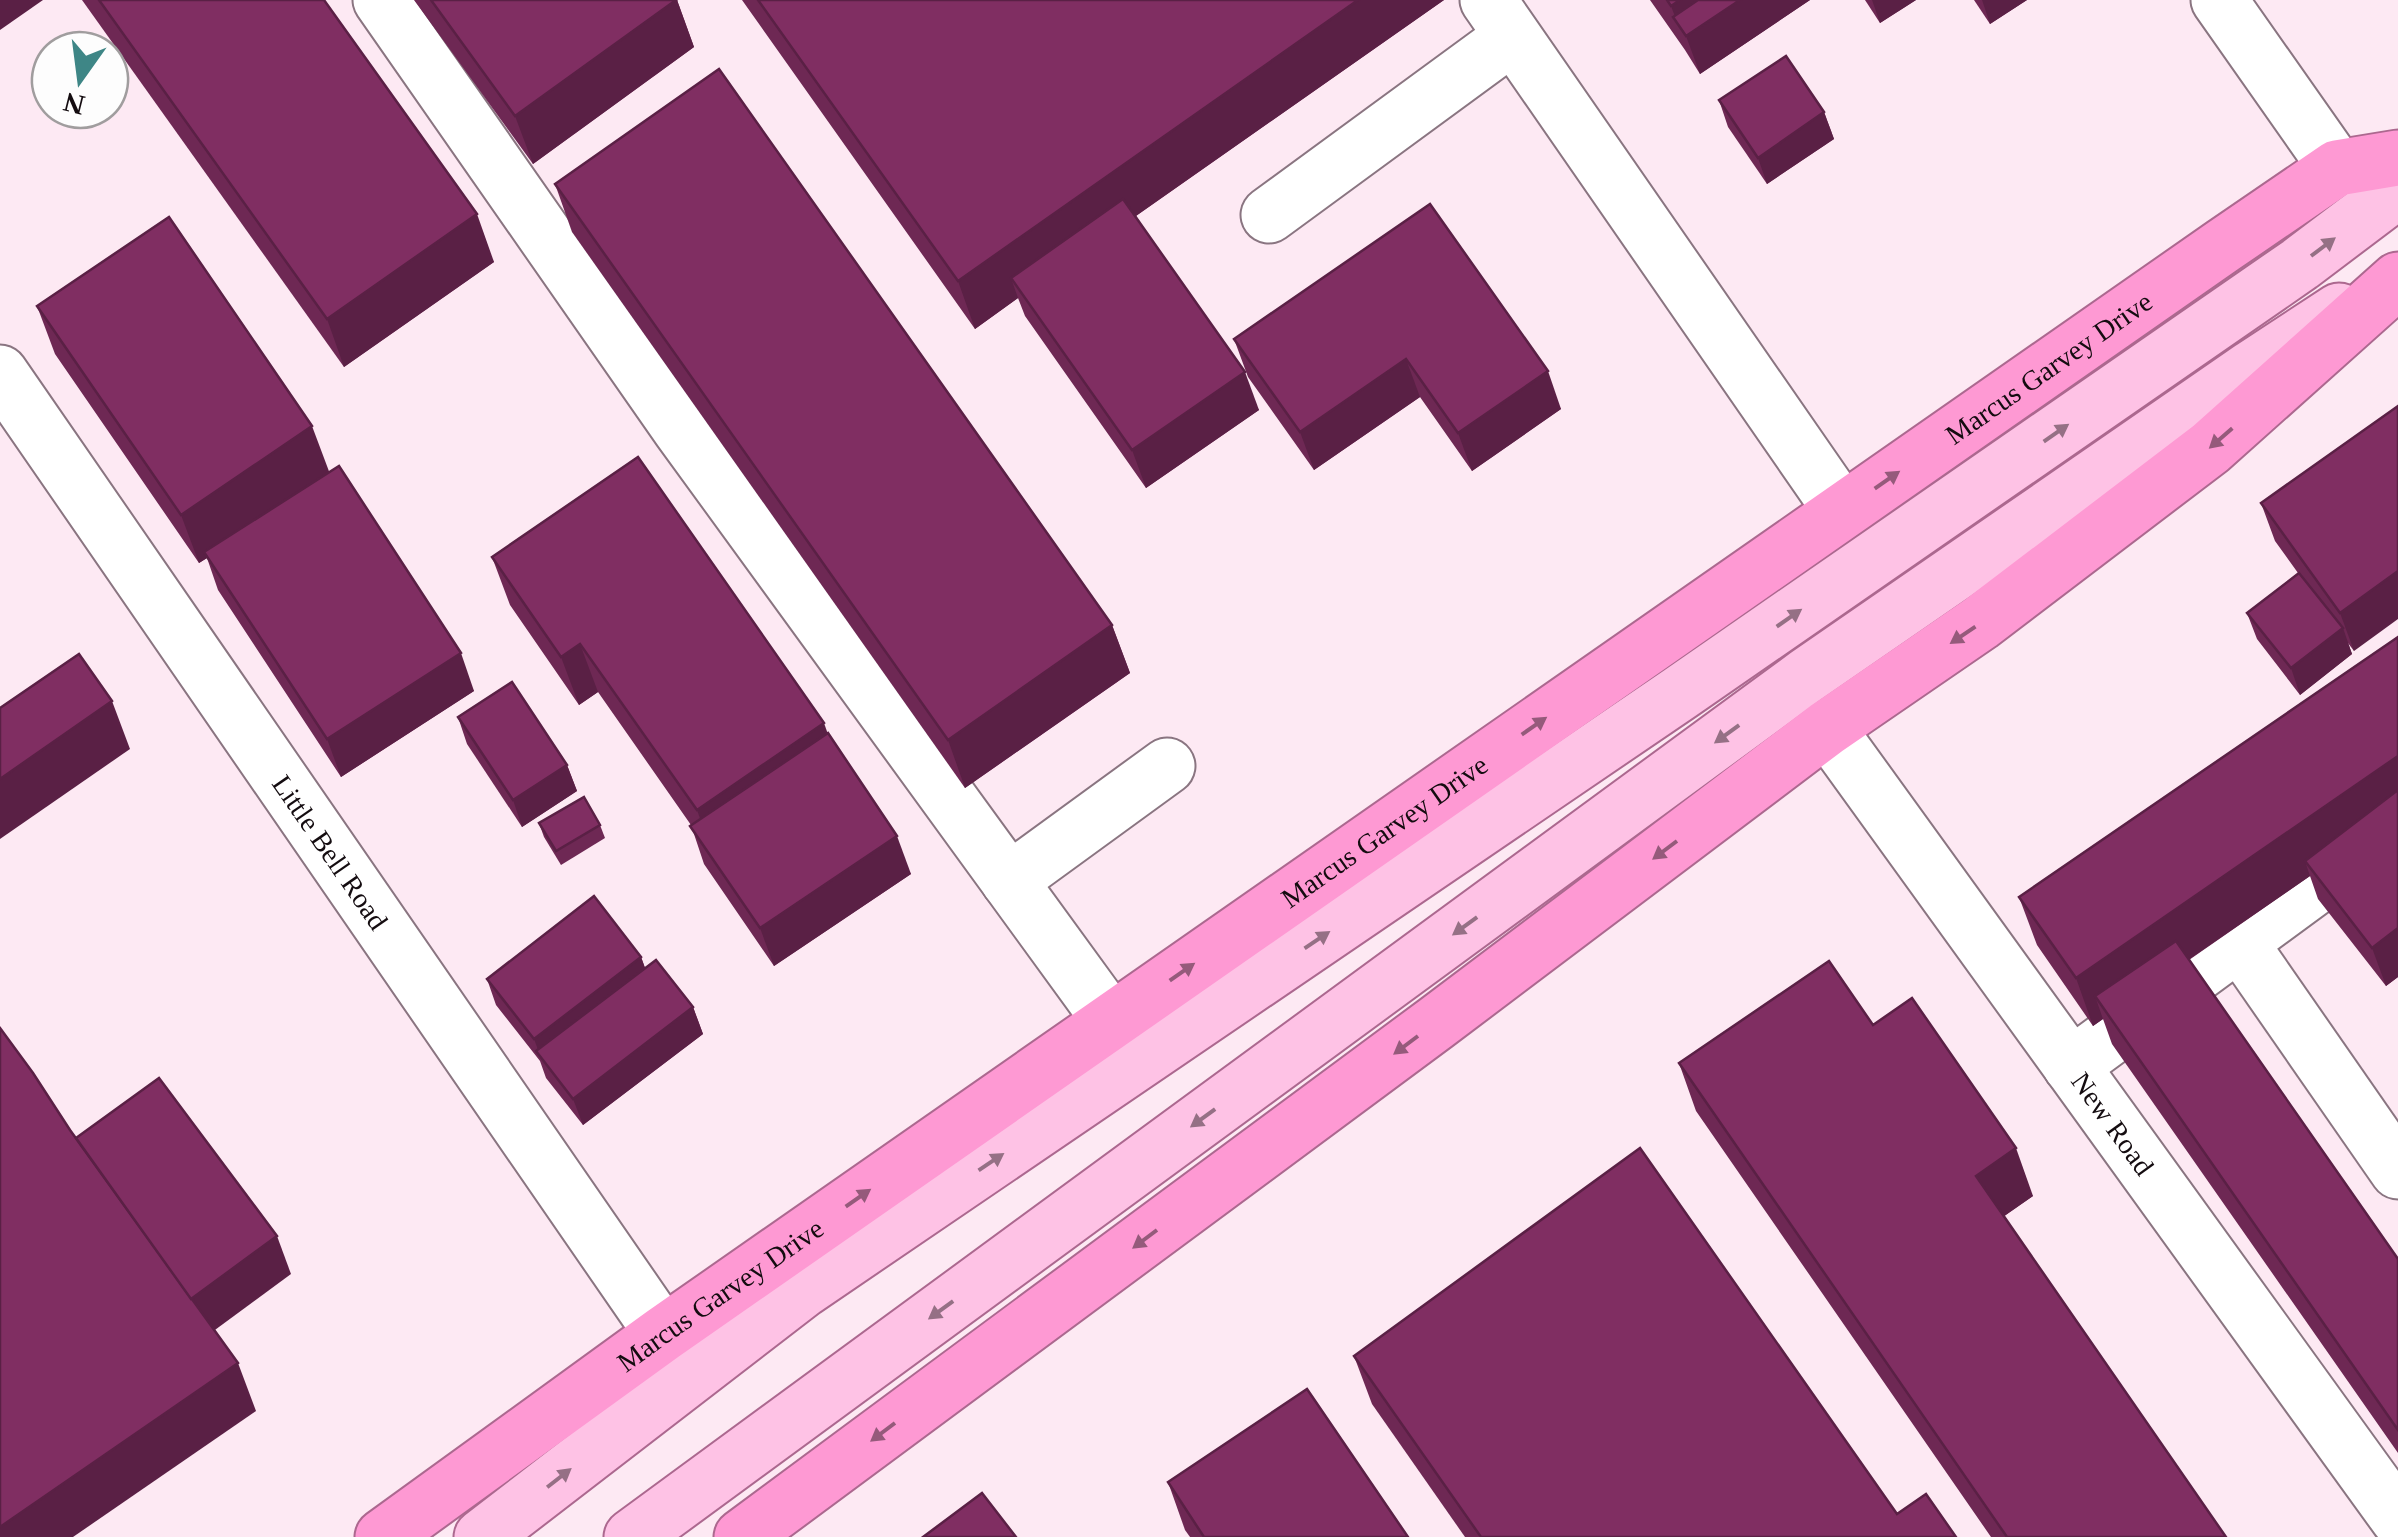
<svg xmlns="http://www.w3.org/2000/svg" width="2398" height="1537" viewBox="0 0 2398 1537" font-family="'Times New Roman',serif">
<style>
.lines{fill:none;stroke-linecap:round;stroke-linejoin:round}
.minor-casing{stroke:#8a7581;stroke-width:59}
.major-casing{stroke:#ac688f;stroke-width:59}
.highway-casing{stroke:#ac688f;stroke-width:59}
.minor{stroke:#fff;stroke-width:55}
.major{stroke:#fec2e5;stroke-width:55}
.highway{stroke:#fe99d3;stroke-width:55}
.wall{fill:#6e2854}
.shaded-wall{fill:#5a2045}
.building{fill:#802e62;stroke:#5a2045;stroke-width:2.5}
.oneway{fill:#957085}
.oneway2{fill:#955a7b}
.labels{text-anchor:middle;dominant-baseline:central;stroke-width:10;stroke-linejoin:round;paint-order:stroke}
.street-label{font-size:28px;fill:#140c10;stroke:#fdfdfd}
</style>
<rect width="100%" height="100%" fill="#fde9f3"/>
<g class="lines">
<defs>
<g id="minor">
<path d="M381,0L681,430L1111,1021"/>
<path d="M1488,0L1842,511"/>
<path d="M2219,0L2337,168"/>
<path d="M1269,215L1512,37"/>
<path id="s1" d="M0,373L663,1334"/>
<path id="s2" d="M1827,728L2398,1518"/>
<path d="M1009,881L1167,766"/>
<path d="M2239,942L2398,1171"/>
<path d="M2071,1066L2398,826"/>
</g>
<g id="major">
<path d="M482,1537L804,1289L1680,693L2300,264L2398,190"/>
<path d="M632,1537L1806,676L2252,368L2339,311"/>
</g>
<g id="highway">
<path id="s3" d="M383,1537L663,1334L2223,246L2337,168L2398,158"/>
<path d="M742,1537L1436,1023L1827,728L1980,623L2210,448L2398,280"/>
</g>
</defs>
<use href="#minor" class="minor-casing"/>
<use href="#major" class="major-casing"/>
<use href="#highway" class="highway-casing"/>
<use href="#minor" class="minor"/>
<use href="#major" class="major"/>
<use href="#highway" class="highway"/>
</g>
<g class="wall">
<path d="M82,0H324L494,262L344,367Z"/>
<path d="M414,0H677L694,47L533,164Z"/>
<path d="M742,0H1444L1136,216L1259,410L1146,488L1025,316L1018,298L975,329Z"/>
<path d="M1650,0H1810L1700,74L1685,50Z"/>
<path d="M1865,0H1916L1880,23Z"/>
<path d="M1974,0H2027L1990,24Z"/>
<path d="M1719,100L1824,112L1834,139L1767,184L1728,127Z"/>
<path d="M555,184L1112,625L1130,673L965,788L572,232Z"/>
<path d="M1430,204L1561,409L1472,471L1420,397L1314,470L1248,377L1234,339Z"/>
<path d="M37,306L329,472L474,691L341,777L218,590L207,558L199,563L55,354Z"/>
<path d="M2398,406L2354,651L2348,643L2352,654L2300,695L2257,639L2247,613L2298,573L2275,541L2261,503Z"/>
<path d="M492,557L828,733L911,874L774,966L704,864L691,825L598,692L579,705L510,605Z"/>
<path d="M2398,637V977L2386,986L2318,899L2310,876L2189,960L2398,1259V1453L2112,1044L2103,1019L2093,1026L2037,945L2019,897Z"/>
<path d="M458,717L567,765L577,791L522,827L467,744Z"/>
<path d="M539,823L600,825L605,838L561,865L544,837Z"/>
<path d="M641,957L645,968L693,1007L703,1034L583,1125L546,1078L540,1061L496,1005L487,979Z"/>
<path d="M1873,1025L2033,1196L2004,1216L2226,1537H1991L1696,1111L1679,1063Z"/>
<path d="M1354,1356L1897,1514L1956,1537H1465L1372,1404Z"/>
<path d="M1168,1482L1408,1537H1190L1185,1530Z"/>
</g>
<g class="shaded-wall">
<path d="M0,0H43L0,30Z"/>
<path d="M677,0L694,47L533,164L515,116Z"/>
<path d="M1358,0H1444L1023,295L1011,278L1018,298L975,329L958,281Z"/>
<path d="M1680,0H1810L1700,74L1686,36L1677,22L1671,6Z"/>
<path d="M1872,0H1916L1880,23Z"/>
<path d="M1982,0H2027L1990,24Z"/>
<path d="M1824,112L1834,139L1767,184L1758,158Z"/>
<path d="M477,214L494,262L344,367L327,319Z"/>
<path d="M1406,359L1420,397L1314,470L1300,432Z"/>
<path d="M1548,371L1561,409L1472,471L1458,433Z"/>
<path d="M1245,372L1259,410L1146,488L1132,450Z"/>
<path d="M312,426L330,474L204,552L207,558L199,563L181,515Z"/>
<path d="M2398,571V619L2354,651L2340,613Z"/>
<path d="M1112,625L1130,673L965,788L948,740Z"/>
<path d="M2343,628L2352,654L2300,695L2291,668Z"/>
<path d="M580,644L598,692L579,705L561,657Z"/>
<path d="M461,653L474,691L341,777L327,739Z"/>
<path d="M112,701L130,749L0,839V779Z"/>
<path d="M824,723L841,771L714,858L697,810Z"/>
<path d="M2398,756V816L2305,861L2310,876L2108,1015L2095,996L2103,1019L2093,1026L2076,978Z"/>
<path d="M567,765L577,791L522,827L513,800Z"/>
<path d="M897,836L911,874L774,966L760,928Z"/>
<path d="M2398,928V977L2386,986L2372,948Z"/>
<path d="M641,957L651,984L540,1055L534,1039Z"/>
<path d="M693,1007L703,1034L583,1125L573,1099Z"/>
<path d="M2016,1148L2033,1196L1993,1224L1976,1176Z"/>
<path d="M277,1236L291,1274L204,1338L190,1300Z"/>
<path d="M238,1363L256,1411L73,1537H0V1527Z"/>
</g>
<g class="building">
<path d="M99,0H324L477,214L327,319Z"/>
<path d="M431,0H676L515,116Z"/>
<path d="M758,0H1358L958,281Z"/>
<path d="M1667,0H1680L1671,6Z"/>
<path d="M1698,0H1740L1686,36L1673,17Z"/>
<path d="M1786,56L1824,112L1758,158L1719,100Z"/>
<path d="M719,69L1112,625L948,740L555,184Z"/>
<path d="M1123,199L1245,372L1132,450L1011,278Z"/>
<path d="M1430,204L1548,371L1458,433L1406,359L1300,432L1234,339Z"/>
<path d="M169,217L312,426L181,515L37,306Z"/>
<path d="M2398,406V571L2340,613L2261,503Z"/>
<path d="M638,457L824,723L697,810L580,644L561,657L492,557Z"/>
<path d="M339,466L461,653L327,739L204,552Z"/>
<path d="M2299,573L2343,628L2291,668L2247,613Z"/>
<path d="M2398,637V756L2076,978L2019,897Z"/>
<path d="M79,654L112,701L0,779V708Z"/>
<path d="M512,682L567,765L513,800L458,717Z"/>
<path d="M828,733L897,836L760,928L690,826Z"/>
<path d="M2398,790V928L2372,948L2305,861Z"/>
<path d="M584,797L600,825L556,851L539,823Z"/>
<path d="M594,896L641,957L534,1039L487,979Z"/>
<path d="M2176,941L2398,1259V1430L2095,996Z"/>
<path d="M656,960L693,1007L573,1099L536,1051Z"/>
<path d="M1829,961L1873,1025L1912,998L2016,1148L1976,1176L2226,1537H2007L1679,1063Z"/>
<path d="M0,1028L33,1073L70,1130L238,1363L0,1527Z"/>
<path d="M159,1078L277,1236L191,1299L76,1138Z"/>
<path d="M1640,1148L1897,1514L1926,1494L1956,1537H1481L1354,1356Z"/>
<path d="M1307,1389L1408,1537H1204L1168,1482Z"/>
<path d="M982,1493L1016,1537H923Z"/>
</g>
<defs><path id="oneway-solid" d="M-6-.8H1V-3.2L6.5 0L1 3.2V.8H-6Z" transform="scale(2.5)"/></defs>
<g class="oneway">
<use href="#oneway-solid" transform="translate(2323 247) rotate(-37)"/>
<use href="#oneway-solid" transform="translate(2056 433) rotate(-35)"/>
<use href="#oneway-solid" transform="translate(1789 618) rotate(-35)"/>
<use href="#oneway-solid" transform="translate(1727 734) rotate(144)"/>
<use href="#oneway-solid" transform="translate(1465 926) rotate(144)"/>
<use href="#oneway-solid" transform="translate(1317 940) rotate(-34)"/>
<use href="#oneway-solid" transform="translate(1203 1118) rotate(144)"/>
<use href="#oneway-solid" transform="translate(991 1162) rotate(-34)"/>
<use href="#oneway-solid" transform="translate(941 1310) rotate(144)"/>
<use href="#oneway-solid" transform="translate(559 1478) rotate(-38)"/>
</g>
<g class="oneway2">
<use href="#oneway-solid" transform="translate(2221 438) rotate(139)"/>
<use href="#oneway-solid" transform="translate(1887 480) rotate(-35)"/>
<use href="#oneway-solid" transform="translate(1963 635) rotate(146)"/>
<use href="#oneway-solid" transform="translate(1534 726) rotate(-35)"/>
<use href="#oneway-solid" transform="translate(1665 850) rotate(143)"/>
<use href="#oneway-solid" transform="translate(1182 972) rotate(-35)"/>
<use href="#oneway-solid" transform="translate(1406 1045) rotate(143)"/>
<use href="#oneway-solid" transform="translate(858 1198) rotate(-35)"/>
<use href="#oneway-solid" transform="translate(1145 1239) rotate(143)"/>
<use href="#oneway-solid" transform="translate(883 1432) rotate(143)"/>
</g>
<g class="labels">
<g class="street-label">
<text stroke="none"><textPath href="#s3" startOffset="2035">Marcus Garvey Drive</textPath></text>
<text stroke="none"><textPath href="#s3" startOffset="1225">Marcus Garvey Drive</textPath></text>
<text stroke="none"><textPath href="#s1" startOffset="582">Little Bell Road</textPath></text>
<text stroke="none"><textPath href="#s2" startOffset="488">New Road</textPath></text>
<text stroke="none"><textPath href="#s3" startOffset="415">Marcus Garvey Drive</textPath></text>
</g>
</g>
<g transform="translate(80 80) rotate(194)"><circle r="48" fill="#fdfdfd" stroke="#a09d9e" stroke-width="2.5"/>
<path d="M0-8L18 38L0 25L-18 38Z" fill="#3e8686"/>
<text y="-15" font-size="28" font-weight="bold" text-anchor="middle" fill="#140c10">N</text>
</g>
</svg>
